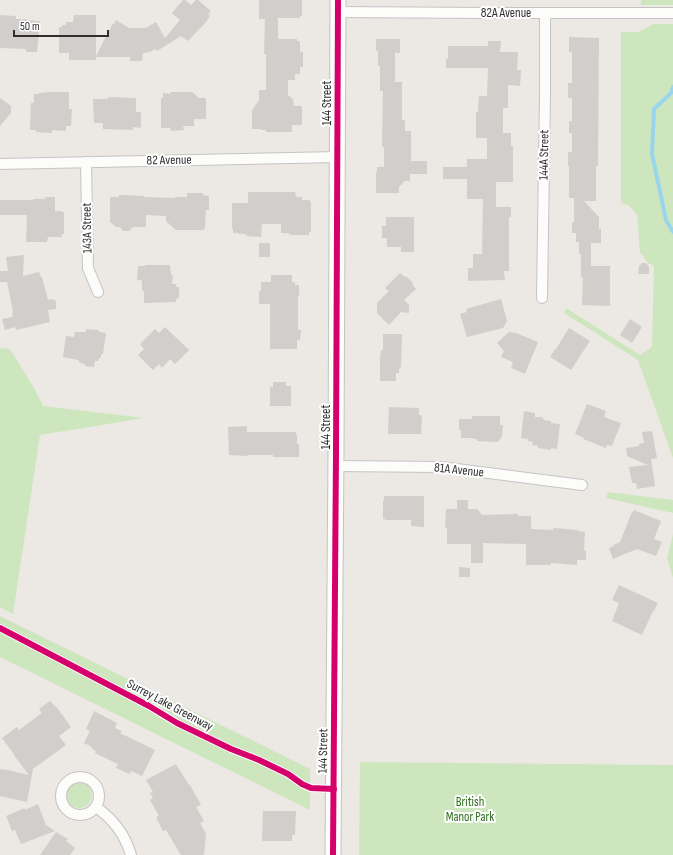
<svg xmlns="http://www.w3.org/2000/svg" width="673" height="855" viewBox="0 0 673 855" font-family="'Sofia Sans Condensed',sans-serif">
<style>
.green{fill:#cee6be}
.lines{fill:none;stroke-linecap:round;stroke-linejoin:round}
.stream{stroke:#99d6ec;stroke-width:4}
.building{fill:#d1cecb}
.street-casing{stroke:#c5c4c5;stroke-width:12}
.secondary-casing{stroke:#c5c4c5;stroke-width:17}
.street{stroke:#fcfcfb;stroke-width:10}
.secondary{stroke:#fcfcfb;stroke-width:15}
.cycleway-casing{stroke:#fff;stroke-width:8}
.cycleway{stroke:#d6006c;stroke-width:6}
.labels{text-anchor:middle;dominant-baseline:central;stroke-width:4;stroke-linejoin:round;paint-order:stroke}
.street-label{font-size:13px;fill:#2e2e2e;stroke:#fff}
.park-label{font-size:13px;fill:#2c6e1b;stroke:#fff}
</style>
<rect width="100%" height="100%" fill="#ece8e4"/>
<g class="green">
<rect x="641" y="0" width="32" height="5"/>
<path d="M653,24H673V458L638,360L564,313L566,308L640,355L652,347L654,266L648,263L640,252L637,215L628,205L621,203V32H639Z"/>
<path d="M0,348L10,349L34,388L43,406L144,418L40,435L13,614L0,607Z"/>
<path d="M608,492L673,500V513L606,498Z"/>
<path d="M673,534V578L667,558Z"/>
<path d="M0,616L310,769V810L0,657Z"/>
<path d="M360,762L673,765V855H359Z"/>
<circle cx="79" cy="795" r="13"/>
</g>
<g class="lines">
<path class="stream" d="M673,87L671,93L654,109L652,154L666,220L673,232"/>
</g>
<g class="building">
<path d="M183,0H185L191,5L196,0H198L211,11L208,14L210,16L206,22L188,41L181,36L157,51L156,49L150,52L143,53L142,61H130V57H96V60H69V53H59V27H62V25H66V22H73L74,15H96V56L113,23L114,24L116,20L129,28H146L156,22L165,38L180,20L172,13Z"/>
<path d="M259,0H302V16H300V18H278V39H297V41H300V52H303V67H300V74H295V80H288V95L293,99L294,106H302V125H292V132H266V130H261V129H252V110L259,100V90H266V54H264L265,19H259Z"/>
<path d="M0,15L16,16V19H27V21L34,20V21H40L37,52H26V49L0,48Z"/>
<path d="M569,37L599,38L598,166H596V201H584L599,217V229H601V243H591V266H610V306L582,305L583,278L581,276V254H579V242H576V233H572V222H574V198H569V166H568V152H572V133H569V121H572V98H568V83H572V52H569Z"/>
<path d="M376,39H400V53H395V82H402V120H405V131H411V161H427V174H410V181H405L399,187V193H376V172H377V167H384V147H382L383,91H380V66H378V51H376Z"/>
<path d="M488,41H501L500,52H518L517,70H521L520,86L508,85V108H503V133H511V146H513V182H496V207H511V217H509V271H504L505,280L468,281V268H473V254H482L483,199H467V179H443V167H467V159H487V138H476V112H478L479,96H487L488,68H446V59H448V46H488Z"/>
<path d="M51,92H69V109H72L71,126H66V131L52,130V133L36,132V130H30L31,103H34V94H39V93Z"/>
<path d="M171,92H192L198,97V98H206V119H194V126H183L184,130L171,131L170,128H161V98H163V93L170,94Z"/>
<path d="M109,97L136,98V112H141V128L133,127V130L103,129V123H94L93,99H107Z"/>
<path d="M0,98L11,106V113L0,126Z"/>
<path d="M248,192H295L296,197H302V200H310V202H311V232H309V235H291L288,233H281V224H262L261,237L247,236L245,234H238V233H233V229H232V203H248Z"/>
<path d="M187,193H203V195L209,196V210H206L205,228H204V230H176L166,221V216L146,215V227H133L129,231H123L120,227H116L110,222V197H119V195L144,196V197L175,198V197H187Z"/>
<path d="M45,197H55V211H62V212H64V234H62V237H48L47,242H26L27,215H0V200H33V199H45Z"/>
<path d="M386,217H414V252H401V247H387V238H382V226H386Z"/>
<rect x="259" y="243" width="11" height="14"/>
<path d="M24,255L23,276L39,272L41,277H42L48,300L52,299L56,301V309L48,310L50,322L16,330L15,327L5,330L2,319L13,317L12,313L13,312L7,282H0V271H8L6,257Z"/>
<path d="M642,263H646L649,267V274H638L639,266Z"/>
<path d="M145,265H170L171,275H173L172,284H176V287H179V298L176,299V302L144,303V291H142V281H141V280H137L138,266H145Z"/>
<path d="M400,273L405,277L406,276L413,283L412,284L416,289L404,300L409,305V313L401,312L389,325L377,313V303L389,291L385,288Z"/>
<path d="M271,275H292V282H295V285H299V296H298V330H301L300,340H297V349H270V304H259V291H261V282H271Z"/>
<path d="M501,299L507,321L503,328L467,337L460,314L467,312L466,309Z"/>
<path d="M630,319L642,327L632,343L620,335Z"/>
<path d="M165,327L189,350L175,364L170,359L162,368L159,364L153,370L138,355L144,349L140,344L155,329L159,333Z"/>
<path d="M569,328L590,341L571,370L550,357L555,349H556Z"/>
<path d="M86,329L99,330V332L106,333L103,354H101V358H99L98,361H95L94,367L85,366V364L80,363L78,360L63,357L66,336L74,337L75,332H86Z"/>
<path d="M509,332L516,333L538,342L525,374L511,368L513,362L501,357L504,351L497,343Z"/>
<path d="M383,334H402L401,367L399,369V373H396V381H380V359L381,350H383Z"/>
<path d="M273,382H286V386H291V406H270V387H273Z"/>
<path d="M587,404L606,411L604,417L621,423L612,446L607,445L606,448L583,439L584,438L575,434Z"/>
<path d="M389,407L419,408V415H422L421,434H388Z"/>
<path d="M524,411L535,413V417H542L544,420L551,421V423L560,424L557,449L551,448V450L538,448V446L532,445L533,442L528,441V439L521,438Z"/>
<path d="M472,416H500V425H503L502,436L498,442L477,441V439H473V438H461V430H459V419H472Z"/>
<path d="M247,426V432H296V435H297V444H299V457H273V455H248V456L229,455L228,427Z"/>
<path d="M652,431L657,458L651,459L655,486L637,489L636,483H632L629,467L648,465L627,456L626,448L639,446V444L644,443L642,432Z"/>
<path d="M384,496H424V527L411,526V520H385V519H383V501H384Z"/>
<path d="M457,500H468V509H477L482,515L518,514V516H531V529L553,530V528L578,530V531L585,532L584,550L586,551V560H577V565L551,563V565H526V544L483,543V563H471V544H447V528H445L446,509H457Z"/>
<path d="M634,510L661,521L654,539L662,542L656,556L637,549L613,559L609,548L614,546L613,545L620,542L632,512H633Z"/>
<path d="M459,567L470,568V577H459Z"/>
<path d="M619,585L658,603L654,611H653L642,635L612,621L619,603L612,600Z"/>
<path d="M50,701L58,709L71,727L59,736L66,745L33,769L27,802L0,796V769L3,770V769L29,775L13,754H14L2,738L17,727L19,730L42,713L39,709Z"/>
<path d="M94,711L117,723L115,728L122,731L120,733L155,750L142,776L131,771L130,774L116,768L118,764L95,753L96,751L91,748L92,747L84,743L90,731L86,729Z"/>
<path d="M176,764L177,766L189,785H190L201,805L196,807L204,821L200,823L206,834L204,855H181L166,830L163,831L156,817L159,816L150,800L153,798L150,793L153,792L146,780Z"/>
<path d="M38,804L46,825L55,831L21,844L15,830L12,831L6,816L25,808V810Z"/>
<path d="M263,811H296L295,834V835H292V841H262Z"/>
<path d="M56,832L68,839L66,841L75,848L70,855H40Z"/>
</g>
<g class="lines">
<defs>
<g id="street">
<path d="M338,12L486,13H673"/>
<path d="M86,162L88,268L98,292"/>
<path d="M0,164L338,157"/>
<path d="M542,298L545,95V13"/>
<path d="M336,466L441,467L582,485"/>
<circle cx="80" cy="796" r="19"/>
<path d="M96,807C113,819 125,834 131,855"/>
</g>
<path id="secondary" d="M333,855L336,452L338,0"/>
</defs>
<use href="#street" class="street-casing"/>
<use href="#secondary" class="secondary-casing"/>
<use href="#street" class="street"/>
<use href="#secondary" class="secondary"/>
<defs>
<g id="cycleway">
<path d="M0,628L149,706L177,723L231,749L259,760L288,774L302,784L311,788L334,789"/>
<path d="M333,855L336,452L338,0"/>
</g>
</defs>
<use href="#cycleway" class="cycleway-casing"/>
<use href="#cycleway" class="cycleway"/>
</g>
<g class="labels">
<g class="street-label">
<text x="506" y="13">82A Avenue</text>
<text transform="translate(327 103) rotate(-90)">144 Street</text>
<text transform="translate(544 155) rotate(-89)">144A Street</text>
<text transform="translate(169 160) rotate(-1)">82 Avenue</text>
<text transform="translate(87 228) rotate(-91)">143A Street</text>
<text transform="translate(326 427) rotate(-90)">144 Street</text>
<text transform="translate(459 470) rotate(6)">81A Avenue</text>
<text transform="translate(170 705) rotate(28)">Surrey Lake Greenway</text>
<text transform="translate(323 751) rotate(-89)">144 Street</text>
</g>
<g class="park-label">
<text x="470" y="802">British<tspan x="470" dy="15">Manor Park</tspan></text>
</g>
</g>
<path d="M14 30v6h94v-6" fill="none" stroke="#2e2e2e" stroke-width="2"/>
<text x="20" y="30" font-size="12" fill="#2e2e2e" stroke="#ffffff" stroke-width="3" paint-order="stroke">50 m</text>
</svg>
